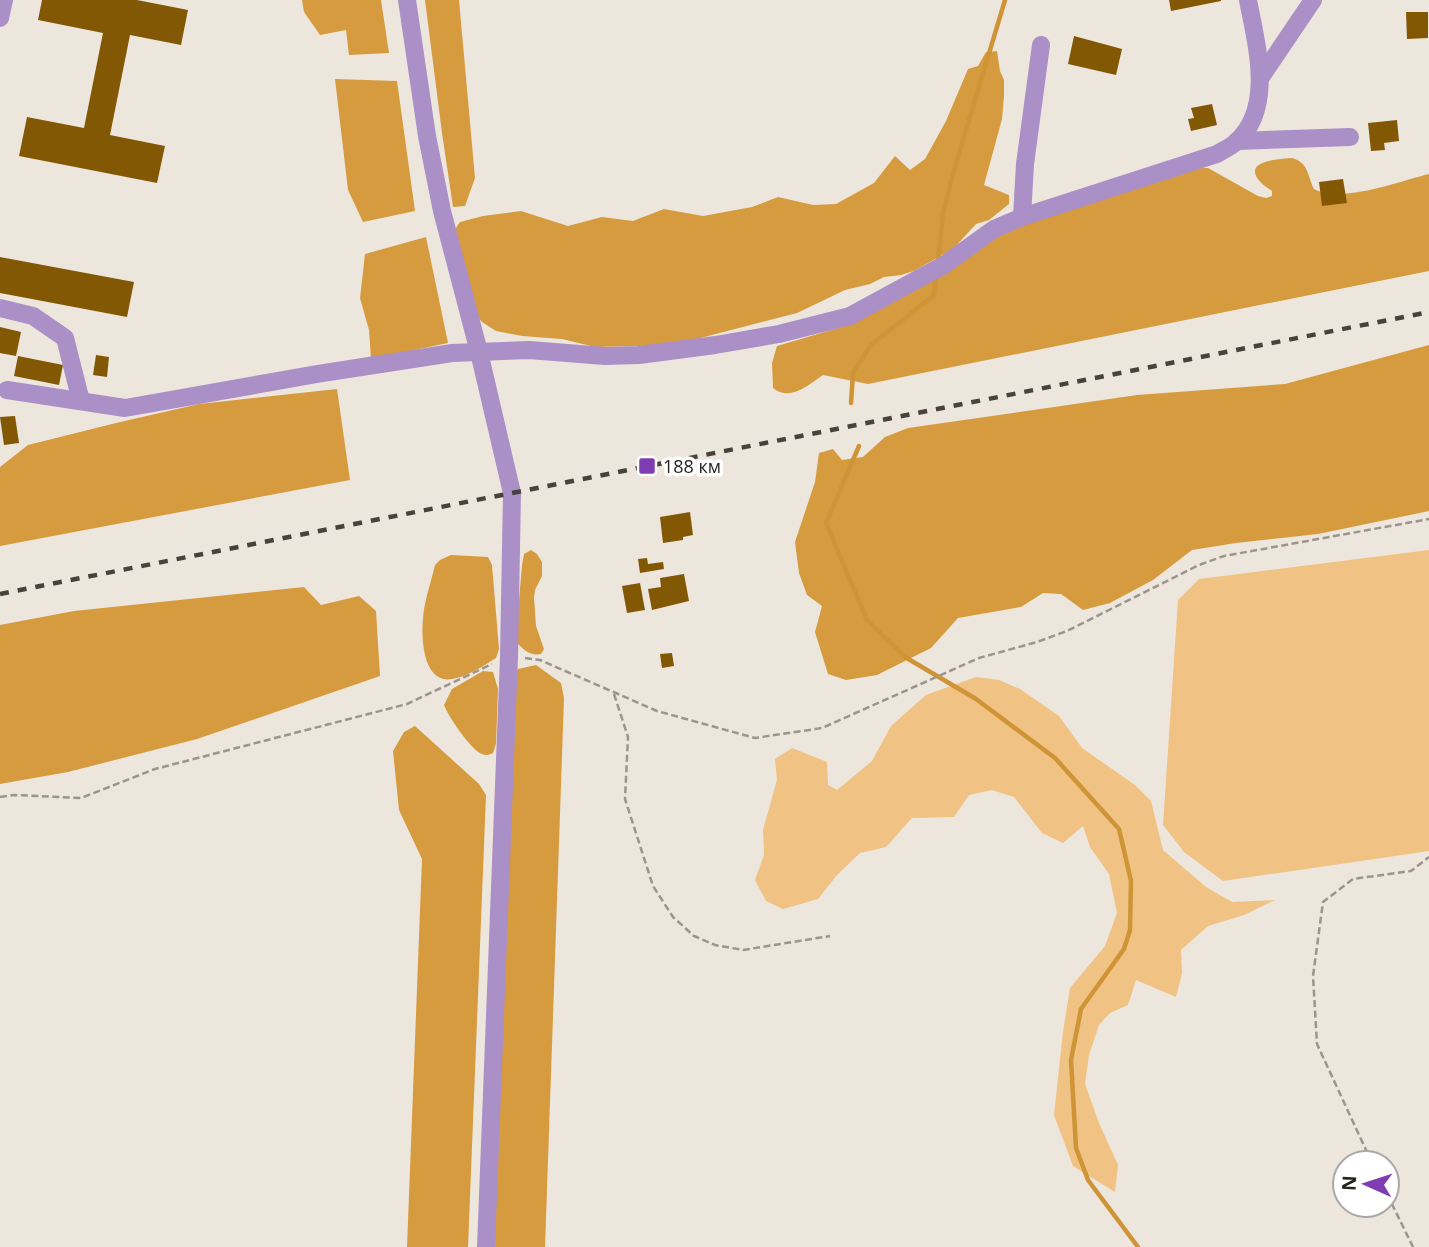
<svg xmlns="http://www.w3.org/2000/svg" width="1429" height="1247" viewBox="0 0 1429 1247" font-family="'Open Sans',sans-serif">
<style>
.green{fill:#f0c283}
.forest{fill:#d79b3f}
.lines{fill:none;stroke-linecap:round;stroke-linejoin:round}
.stream{stroke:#cf9436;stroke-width:4.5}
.building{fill:#835805}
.path{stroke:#9b958e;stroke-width:2.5;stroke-dasharray:7 3.5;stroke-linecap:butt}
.minor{stroke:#ab8fc7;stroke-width:18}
.rail{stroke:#46423d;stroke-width:4.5;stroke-dasharray:9 9;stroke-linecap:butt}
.poi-dot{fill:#7f3db2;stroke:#fff;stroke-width:2.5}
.labels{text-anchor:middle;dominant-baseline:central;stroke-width:7;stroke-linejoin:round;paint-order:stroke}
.poi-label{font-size:18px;fill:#282521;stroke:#fff;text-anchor:start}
</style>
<rect width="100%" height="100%" fill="#ede6dc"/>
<g class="green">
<path d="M1429,550V851L1223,881L1184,852L1163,825L1178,600L1199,579Z"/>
<path d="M976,677L999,680L1020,689L1059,716L1082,748L1135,785L1151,801L1163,850L1206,887L1232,902L1275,900L1244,915L1208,926L1181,950L1182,973L1176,997L1136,980L1128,1005L1110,1013L1099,1025L1089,1055L1085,1084L1099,1123L1118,1165L1115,1192L1073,1166L1054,1115L1063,1032L1070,988L1105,946L1117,913L1109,874L1090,847L1083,826L1063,843L1042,833L1014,797L992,790L969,795L954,817L912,818L886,847L860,853L837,875L818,899L783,909L766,901L755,880L764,855L763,830L777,780L775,759L792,748L827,762L828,785L837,790L872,761L891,726L926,695Z"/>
</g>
<g class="forest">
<path d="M302,0H381L389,53L349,55L346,30L320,35L304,12Z"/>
<path d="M425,0H459L475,178L465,206L453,207L442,133Z"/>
<path d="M997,51L1000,71L1004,80V96L1002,119L984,185L1009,195V204L989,220L976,224L953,249L914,271L901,275L884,277L870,284L845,290L797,313L685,342L640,346L595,347L562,339L522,336L496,331L482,322L474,312L453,232L460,222L483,216L521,211L568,226L602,217L633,221L664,209L703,216L752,207L778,197L813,205L836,204L874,183L895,156L910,170L925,159L946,121L968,69L978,66L986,52Z"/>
<path d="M335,79L397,81L415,211L363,222L348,190Z"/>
<path d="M1292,158C1309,163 1307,175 1314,189C1341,204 1400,181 1429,174V271L868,384L823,375C808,385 790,402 773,388L772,363L777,346L855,323L998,233L1196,168H1208L1258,196L1266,198L1272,196V191C1268,188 1261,184 1258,179C1244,160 1282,159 1292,158Z"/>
<path d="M426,237L448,343L371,359L369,330L360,298L365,254Z"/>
<path d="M1429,345V511L1318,534L1236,543L1192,550L1153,580L1110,603L1083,610L1061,594L1043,593L1021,607L958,618L931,648L877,675L846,680L828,674L815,632L822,606L807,595L799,573L795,542L815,482L819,453L833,449L842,460L863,457L885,437L908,428L1137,395L1285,384Z"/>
<path d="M337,389L350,480L0,546V467L28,445L116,423L199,404Z"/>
<path d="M531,550L537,554L542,562V576L535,590L534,598L536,626L544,649L541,654C530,656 524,650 517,643L516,635L522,565L524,554Z"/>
<path d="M451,555L488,557L492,565L499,649L496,658C483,666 467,677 452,679C423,684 421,638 423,619C424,601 431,583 435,565L440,560Z"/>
<path d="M304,587L321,605L359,596L376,611L380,676L197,739L68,772L0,784V625L74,611Z"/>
<path d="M536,665L561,683L564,698L545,1247H492L513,678L518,669Z"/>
<path d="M483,671L493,672L498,689L496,744L493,753C488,755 487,756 482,754C471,750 448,716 444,705L452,689Z"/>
<path d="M415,726L479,784L486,795L468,1247H407L422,859L399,810L393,751L404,732Z"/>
</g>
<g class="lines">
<g class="stream">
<path d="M938,263L943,213L955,167L1005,0"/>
<path d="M851,403L853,373L870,346L934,295L936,275"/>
<path d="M859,446L826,523L867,620L905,657L976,699L1055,758L1119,829L1131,881L1130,930L1124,949L1081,1009L1071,1060L1076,1148L1088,1180L1138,1247"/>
</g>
</g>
<g class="building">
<path d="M42,0H137L188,10L181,45L130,35L110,135L165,146L157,183L19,156L27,117L84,128L103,33L38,20Z"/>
<path d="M1169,0H1221V1L1171,11Z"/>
<path d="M1406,12H1428V38L1407,39Z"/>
<path d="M1074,36L1122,49L1116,75L1068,64Z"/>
<path d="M1212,104L1217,125L1191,131L1188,119L1194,118L1191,108Z"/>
<path d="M1397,120L1399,141L1384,143L1385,150L1371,151L1368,123Z"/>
<path d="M1343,179L1347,203L1322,206L1319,182Z"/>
<path d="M0,257L134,282L127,317L0,293Z"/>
<path d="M0,327L21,332L16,356L0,353Z"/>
<path d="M96,355L109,357L107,377L93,375Z"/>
<path d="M18,356L63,365L59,385L14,376Z"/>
<path d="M15,416L19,443L4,445L0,417Z"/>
<path d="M690,512L693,535L683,537V540L663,543L660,517Z"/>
<path d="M647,558L648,564L663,562L664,569L640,573L638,559Z"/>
<path d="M684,574L689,601L652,610L648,589L661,587L660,578Z"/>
<path d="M640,583L645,610L627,613L622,586Z"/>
<path d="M672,653L674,666L662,668L660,654Z"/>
</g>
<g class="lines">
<g class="path">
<path d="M525,658L540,660L657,711L755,738L822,728L979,658L1037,642L1067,631L1199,565L1224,556L1429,519"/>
<path d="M614,694L628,737L625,799L653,886L673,917L694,936L715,945L743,950L830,936"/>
<path d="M0,797L14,795L81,798L155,769L407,704L492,664"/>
<path d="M1372,1163L1317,1044L1313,976L1323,902L1353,879L1411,871L1429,857"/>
<path d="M1387,1194L1413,1247"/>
</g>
<g class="minor">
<path d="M407,0L427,136L442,211L479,352L512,493L509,657L486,1247"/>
<path d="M0,18L4,0"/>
<path d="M1261,77L1313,0"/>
<path d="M1237,141L1350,137"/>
<path d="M1022,217L1025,164L1041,45"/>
<path d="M0,308L33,316L65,338L81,401"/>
<path d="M7,390L125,408L317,374L452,353L529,350L605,356L639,355L715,345L779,334L850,316L944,265L994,229L1022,217L1217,154C1223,150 1231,147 1236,142C1275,108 1256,43 1248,0"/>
</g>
<path class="rail" d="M0,594L1429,312"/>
</g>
<rect class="poi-dot" x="638" y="457" width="18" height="18" rx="3.5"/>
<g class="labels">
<g class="poi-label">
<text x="663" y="466">188 км</text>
</g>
</g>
<g transform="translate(1366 1184) rotate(273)"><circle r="33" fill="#ffffff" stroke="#a9a8a6" stroke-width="2"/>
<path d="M0-5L12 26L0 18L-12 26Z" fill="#7f3db2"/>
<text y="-10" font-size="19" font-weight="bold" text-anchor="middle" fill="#282521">N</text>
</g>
</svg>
